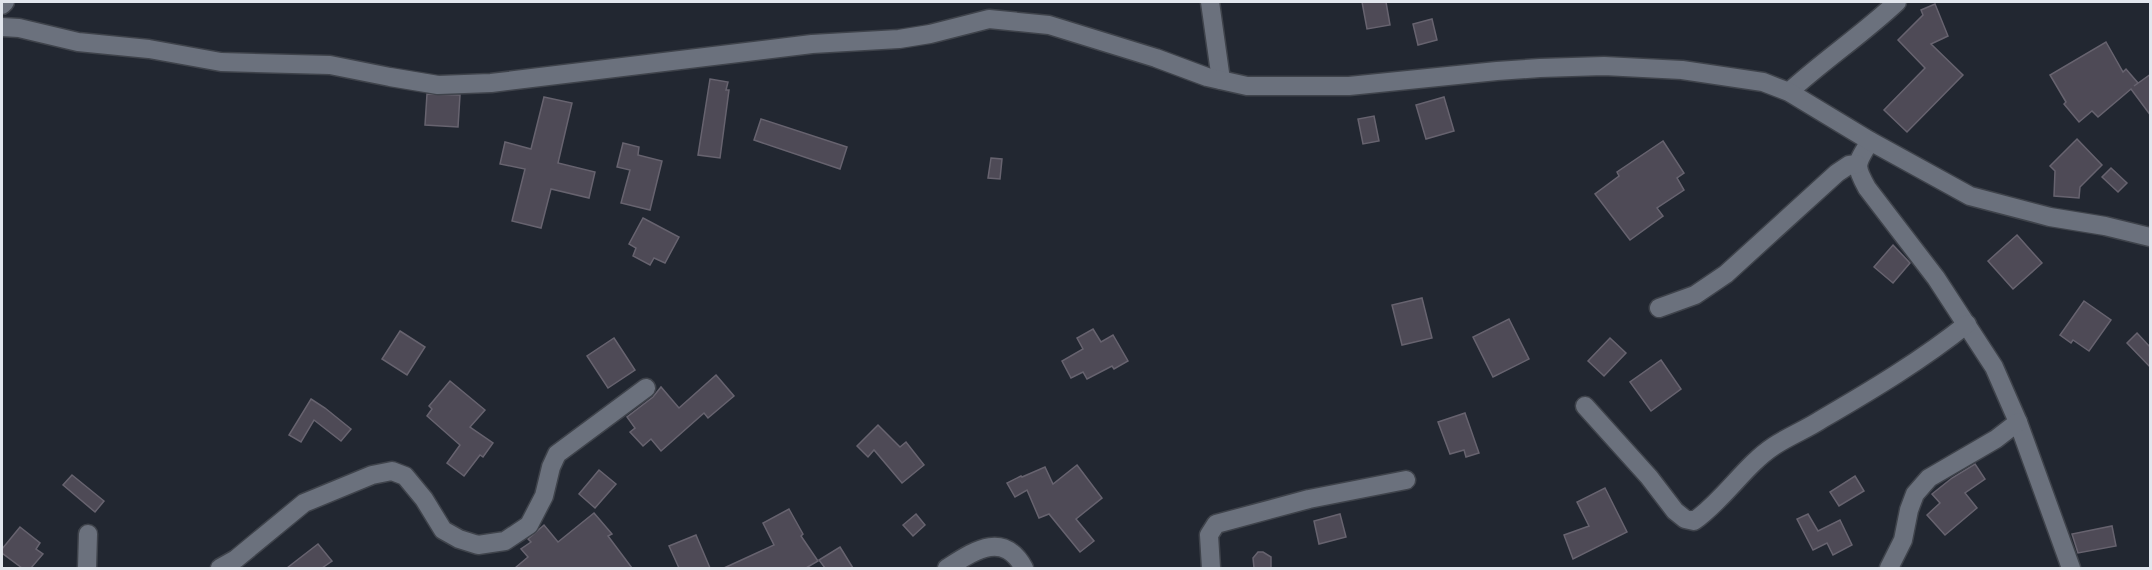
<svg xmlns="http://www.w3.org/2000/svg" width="2152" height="570" viewBox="0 0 2152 570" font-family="'Zilla Slab',serif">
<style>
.building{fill:#4e4a56;stroke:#67636f;stroke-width:1.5}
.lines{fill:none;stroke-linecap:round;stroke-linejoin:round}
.minor-casing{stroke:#3f434b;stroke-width:21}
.tertiary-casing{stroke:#3f434b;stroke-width:21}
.minor{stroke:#6b717d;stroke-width:18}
.tertiary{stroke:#6b717d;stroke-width:18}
</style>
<rect width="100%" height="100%" fill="#222731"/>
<g class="building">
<path d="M1362,2H1386L1390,25L1367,29Z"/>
<path d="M1935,4L1948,36L1931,44L1963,75L1907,132L1884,110L1925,68L1898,40L1923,15L1921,10Z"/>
<path d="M1432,19L1437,40L1418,45L1413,24Z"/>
<path d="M2106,42L2123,72L2126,69L2138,83L2134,86L2151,74V116L2131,89L2098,117L2092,111L2079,122L2064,104L2066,102L2050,75Z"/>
<path d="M710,79L728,82L726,90H729L720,158L698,155Z"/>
<path d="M427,94L460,95L458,127L425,125Z"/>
<path d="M544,97L572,103L558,163L595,172L589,198L551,189L541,228L512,221L525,169L500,164L505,142L531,149Z"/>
<path d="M1444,97L1454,131L1426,139L1416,105Z"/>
<path d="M1374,116L1379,141L1363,144L1358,119Z"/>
<path d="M761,119L847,147L840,169L754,140Z"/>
<path d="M2077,139L2102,165L2080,187L2079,198L2054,196L2055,171L2050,166Z"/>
<path d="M1663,141L1684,173L1677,178L1684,190L1657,208L1663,216L1630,240L1595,194L1619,176L1617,172Z"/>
<path d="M623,143L639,147L638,155L662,161L650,210L621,203L630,170L617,167Z"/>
<path d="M991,158L1002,159L1000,179L988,178Z"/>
<path d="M2111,168L2127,183L2118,192L2102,177Z"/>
<path d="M643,218L679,237L665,263L654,258L650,265L633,256L636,248L629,244Z"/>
<path d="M2017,235L2042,263L2013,289L1988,261Z"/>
<path d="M1893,245L1910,263L1893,283L1874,267Z"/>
<path d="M1422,298L1432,338L1402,345L1392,305Z"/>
<path d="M2084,301L2111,320L2089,351L2073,340L2071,343L2060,335Z"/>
<path d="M1509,319L1529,359L1493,377L1473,337Z"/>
<path d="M1093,329L1101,342L1113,335L1128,361L1114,369L1112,366L1087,379L1083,372L1071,378L1062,361L1083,349L1077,338Z"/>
<path d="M400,331L425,347L407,375L382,359Z"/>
<path d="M2137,333L2151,348V368L2127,343Z"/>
<path d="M614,338L635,370L608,388L587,356Z"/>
<path d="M1610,338L1626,353L1604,376L1588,361Z"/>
<path d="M1661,360L1681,389L1651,411L1630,382Z"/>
<path d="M716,375L734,396L708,418L704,413L661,451L651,439L643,446L630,432L635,428L627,417L653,397L661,387L679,408Z"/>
<path d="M450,381L485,410L470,427L493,443L483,457L480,455L464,476L447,463L460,445L427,416L432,409L429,406Z"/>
<path d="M311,399L325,408L351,429L341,441L314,420L301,442L289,435Z"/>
<path d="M1465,413L1479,453L1466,457L1464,450L1450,454L1438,422Z"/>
<path d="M878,425L900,447L906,442L924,465L902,483L874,450L868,457L857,446Z"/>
<path d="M1975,464L1985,479L1965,493L1977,508L1945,535L1927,515L1940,503L1932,494L1952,478Z"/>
<path d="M1077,465L1102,498L1076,519L1094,541L1080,552L1049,514L1039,518L1027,490L1015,497L1007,483L1021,476L1022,477L1045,467L1053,484Z"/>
<path d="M599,470L616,484L595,508L579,494Z"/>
<path d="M72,475L104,501L95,512L63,485Z"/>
<path d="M1855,476L1864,491L1839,506L1830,492Z"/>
<path d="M1605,488L1627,532L1573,559L1564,535L1589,526L1577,502Z"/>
<path d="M789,509L803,534L801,536L818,561L806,568H724L774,545L763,523Z"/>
<path d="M594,513L612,534L608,536L632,568H515L528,557L521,549L531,542L528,539L544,525L558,542Z"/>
<path d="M916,514L925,525L913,536L903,525Z"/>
<path d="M1340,514L1346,537L1319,544L1314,521Z"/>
<path d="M1808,514L1818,531L1840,520L1852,545L1833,555L1827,543L1813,550L1797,519Z"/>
<path d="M2112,526L2116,546L2078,553L2072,534Z"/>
<path d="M20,527L40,543L36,549L43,554L31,568H22L2,553V549Z"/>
<path d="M696,535L710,568H679L669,546Z"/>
<path d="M318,544L332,561L322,568H287Z"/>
<path d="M840,547L853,568H825L819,560Z"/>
<path d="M1258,552H1263L1271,557V568H1254L1253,558Z"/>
</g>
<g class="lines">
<defs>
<g id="minor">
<path d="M1210,2L1221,80"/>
<path d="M2,5L5,2"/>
<path d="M1789,92C1824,60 1863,34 1897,2"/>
<path d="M1870,141C1857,164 1853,163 1867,188L1936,278L1994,367L2018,422L2071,568"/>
<path d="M1659,308L1695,295L1726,274L1837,173L1849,165L1857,164"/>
<path d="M1585,406L1649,477L1675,511L1685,519L1694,521C1724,500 1745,465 1774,446C1789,436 1807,429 1822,419C1872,390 1922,360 1967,324"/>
<path d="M87,568L88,534"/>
<path d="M220,568L236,559L304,503L372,475L392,471L405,476L424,499L443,530L459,539L478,545L505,541L529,525L544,496L551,467L557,454L646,388"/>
<path d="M947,568C974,551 1003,530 1024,568"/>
<path d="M1211,568L1209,535L1216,524L1309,499L1406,480"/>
<path d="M1889,568L1903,540L1909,510L1915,494L1929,478L1996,439L2018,422"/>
</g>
<path id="tertiary" d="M2,27L19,28L78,42L149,49L221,62L330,65L390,77L438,85L491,83L812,44L899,39L930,34L989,19L1049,25L1156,58L1207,77L1247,86H1349L1497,71L1540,68L1604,66L1682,70L1763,82L1789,92L1870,141L1970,196L2050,217L2105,226L2150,237"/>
</defs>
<use href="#minor" class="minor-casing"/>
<use href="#tertiary" class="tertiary-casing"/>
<use href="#minor" class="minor"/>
<use href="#tertiary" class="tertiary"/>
</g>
<rect width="2152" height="570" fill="none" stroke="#e2e6ed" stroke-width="6"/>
</svg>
